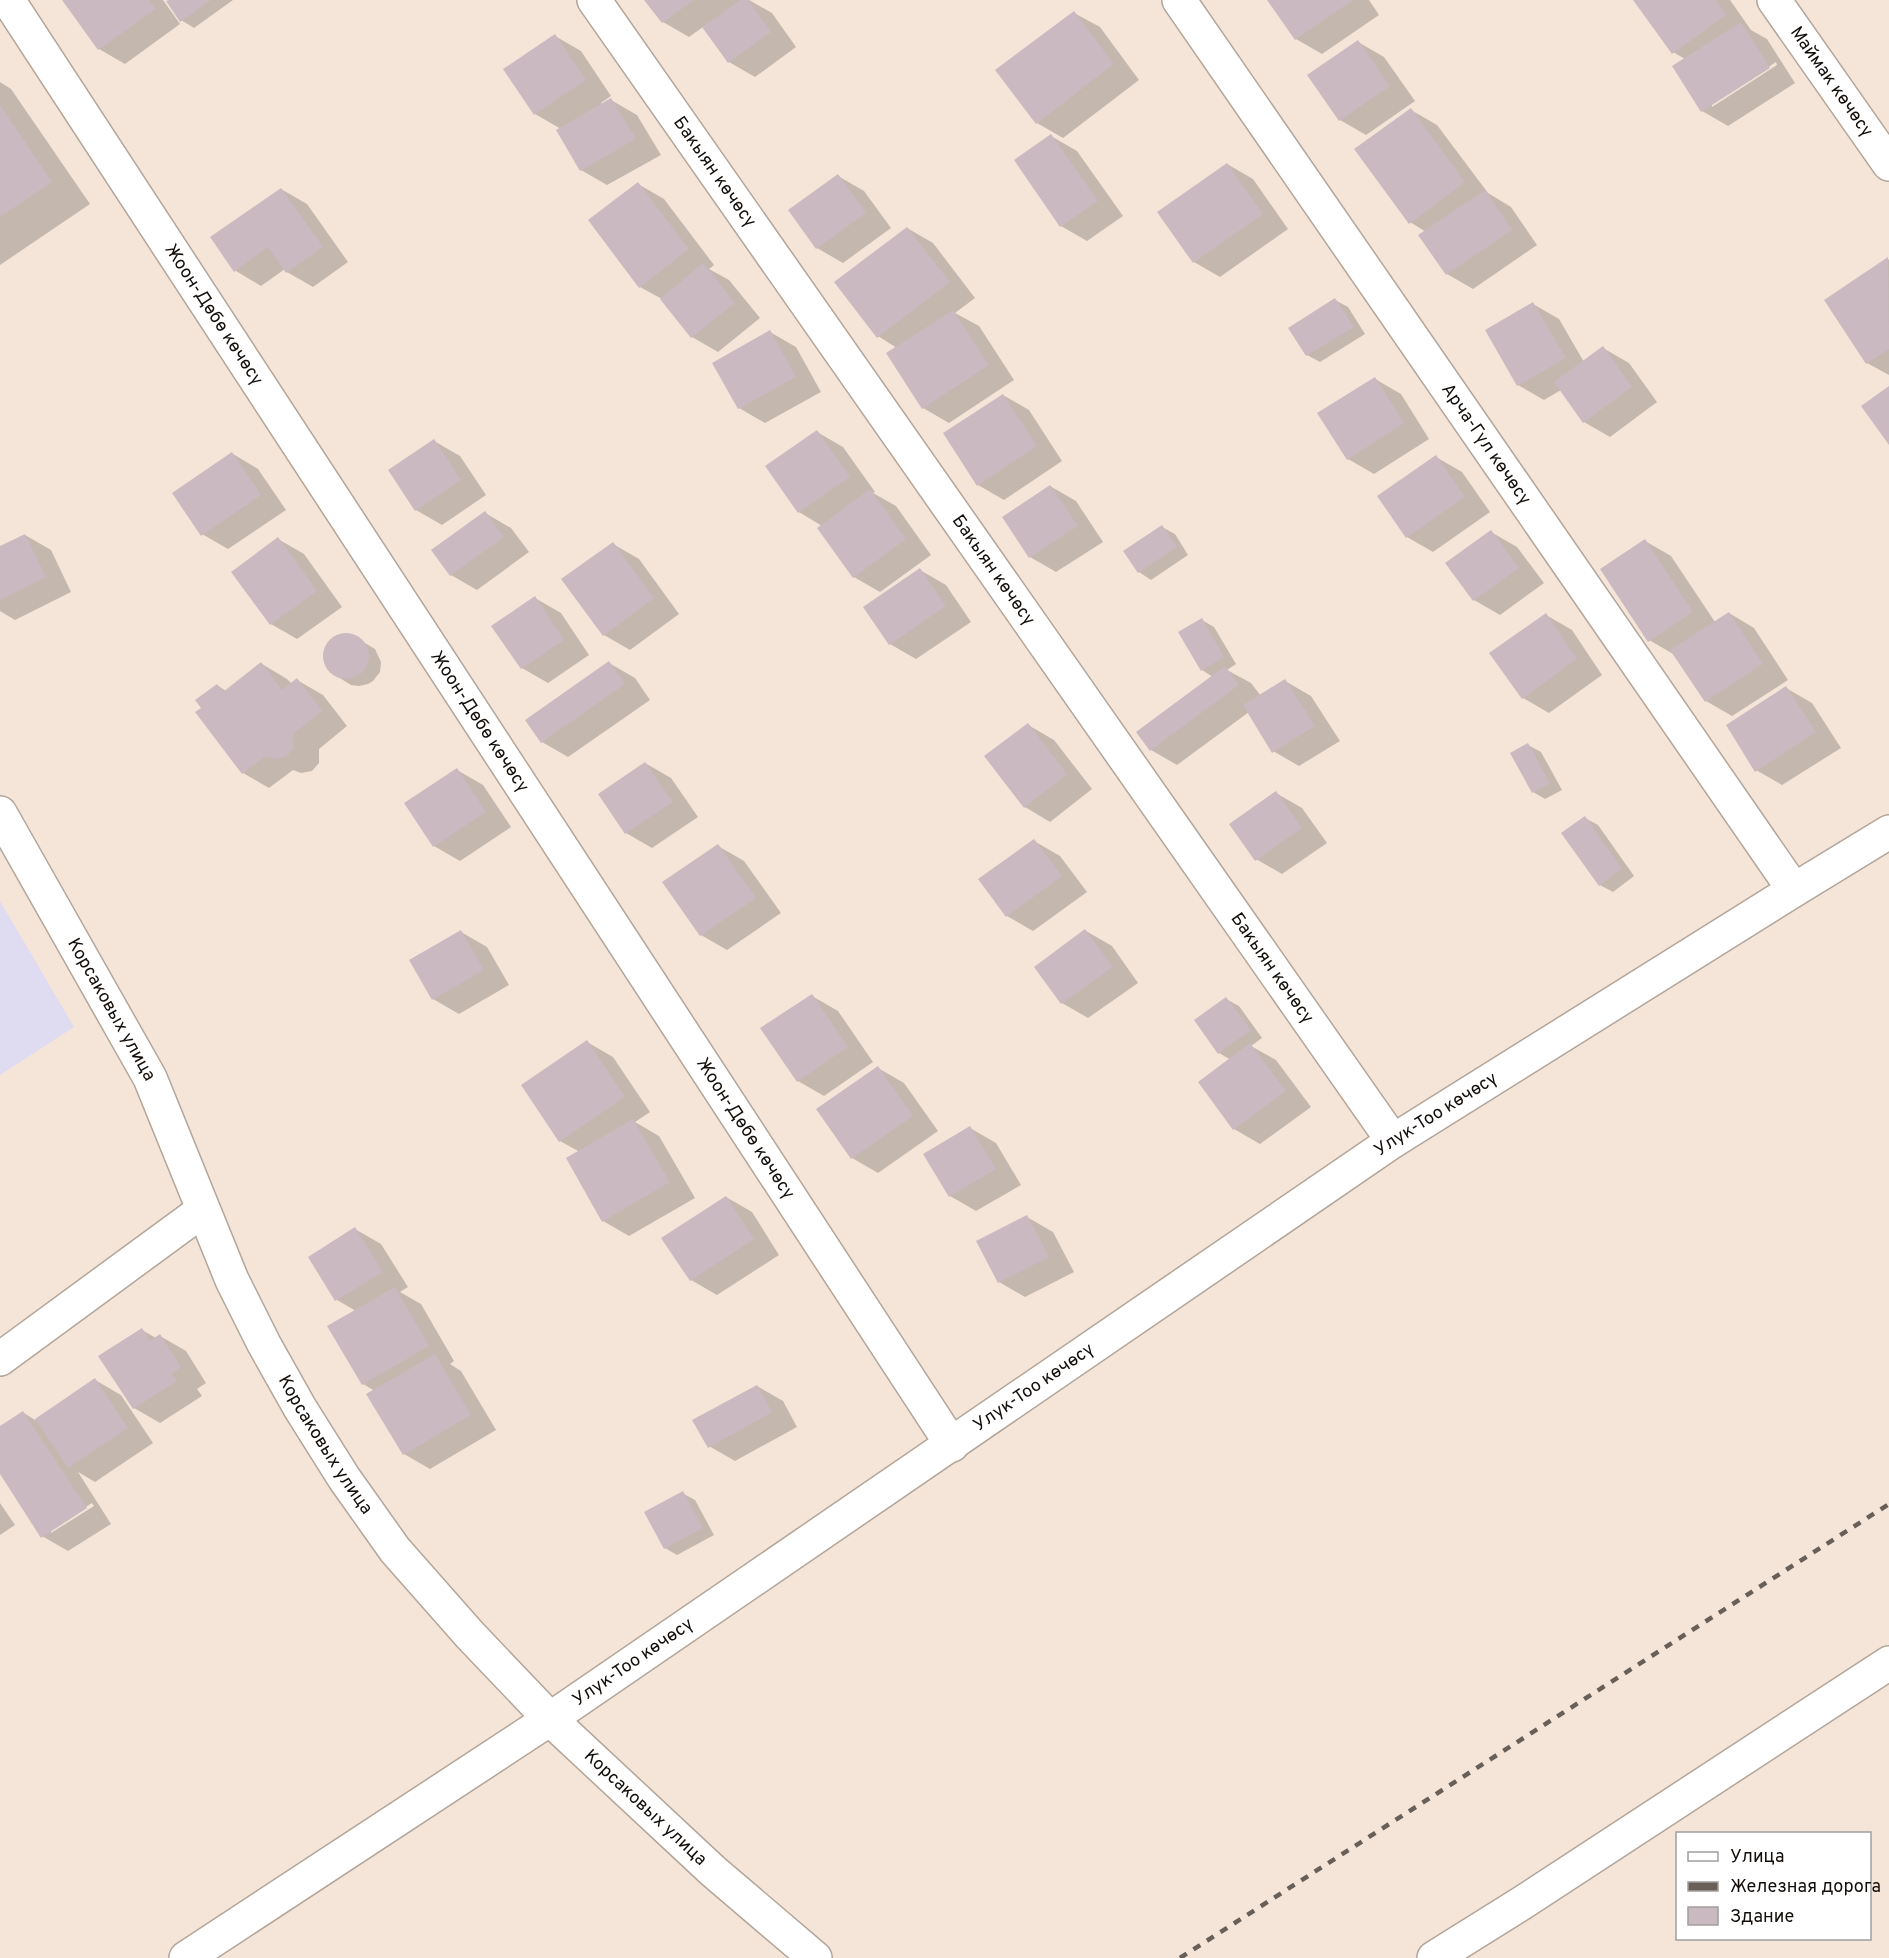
<svg xmlns="http://www.w3.org/2000/svg" width="1889" height="1958" viewBox="0 0 1889 1958" font-family="Overpass,sans-serif">
<style>
.education{fill:#dfdbf1}
.shadow{fill:#0003;fill-rule:evenodd}
.building{fill:#cbb9c1}
.lines{fill:none;stroke-linecap:round;stroke-linejoin:round}
.minor-casing{stroke:#b3a599;stroke-width:36}
.minor{stroke:#fff;stroke-width:33}
.rail{stroke:#685f58;stroke-width:4.5;stroke-dasharray:8 8;stroke-linecap:butt}
.labels{text-anchor:middle;dominant-baseline:central;stroke-width:4.5;stroke-linejoin:round;paint-order:stroke}
.street-label{font-size:18px;fill:#130e0a;stroke:#fff}
</style>
<rect width="100%" height="100%" fill="#f5e5d9"/>
<path class="education" d="M0,901L74,1027L0,1075Z"/>
<g class="shadow">
<path d="M64,0H163L180,24L125,64L99,49Z"/>
<path d="M171,0H233L194,28L181,20Z"/>
<path d="M646,0H749L772,13L796,47L755,77L729,62L703,27L689,37L663,22Z"/>
<path d="M1269,0H1369L1379,15L1322,54L1296,39Z"/>
<path d="M1635,0H1730L1751,30L1767,39L1795,83L1728,126L1702,111L1674,67L1685,59L1673,52ZM1776,62L1777,65L1712,107V104Z"/>
<path d="M1074,13L1100,27L1139,80L1063,138L1037,123L997,70Z"/>
<path d="M555,36L581,51L611,96L601,103L602,105L611,100L637,115L661,155L607,185L581,170L558,131L561,129L535,114Z"/>
<path d="M1358,42L1384,57L1415,101L1366,135L1340,120Z"/>
<path d="M0,82L11,89L90,204L0,265Z"/>
<path d="M1411,110L1437,125L1488,193L1511,207L1537,245L1473,289L1447,274L1426,232L1410,222Z"/>
<path d="M1051,136L1077,151L1123,216L1087,241L1061,226Z"/>
<path d="M1227,164L1253,179L1288,229L1220,277L1194,262Z"/>
<path d="M838,176L864,191L891,228L843,263L817,248Z"/>
<path d="M638,184L664,199L714,265L709,269L729,280L760,318L718,352L692,337L662,299L640,287Z"/>
<path d="M281,189L307,204L348,262L313,287L287,272L285,269L261,286L236,271Z"/>
<path d="M907,228L933,243L975,298L955,313L979,326L1014,380L949,423L923,408L897,348L878,336Z"/>
<path d="M1888,259L1889,260V375L1867,363Z"/>
<path d="M1335,300L1348,307L1365,334L1320,362L1307,355Z"/>
<path d="M1533,304L1559,319L1584,362L1603,348L1629,363L1657,402L1610,437L1584,422L1561,390L1544,400L1518,385Z"/>
<path d="M770,332L796,347L821,392L765,423L739,408Z"/>
<path d="M1375,379L1401,394L1429,439L1374,474L1348,459Z"/>
<path d="M1003,395L1029,410L1062,461L1004,500L978,485Z"/>
<path d="M817,432L843,447L875,492L873,493L896,506L931,555L880,592L854,577L822,526L799,512Z"/>
<path d="M434,441L460,456L486,495L442,525L416,510Z"/>
<path d="M233,454L258,469L286,510L228,549L202,534Z"/>
<path d="M1436,457L1462,472L1490,512L1433,552L1407,537Z"/>
<path d="M1050,486L1076,501L1103,542L1056,572L1030,557L1004,517Z"/>
<path d="M485,513L511,528L529,552L477,590L451,575Z"/>
<path d="M1162,527L1175,534L1188,555L1151,580L1139,572Z"/>
<path d="M1491,532L1517,547L1544,583L1500,615L1474,600Z"/>
<path d="M25,535L51,550L71,592L15,620L0,611V547Z"/>
<path d="M278,539L304,554L342,607L297,639L271,624Z"/>
<path d="M1645,541L1671,556L1715,622L1729,613L1754,628L1788,680L1732,716L1706,701L1675,655L1649,640Z"/>
<path d="M613,544L639,559L679,614L630,650L604,635Z"/>
<path d="M920,570L946,585L971,622L916,659L890,644Z"/>
<path d="M535,598L561,613L589,655L548,683L522,668Z"/>
<path d="M1546,615L1572,630L1602,675L1549,713L1523,698Z"/>
<path d="M1202,620L1214,627L1236,664L1227,670L1251,683L1261,696L1285,681L1311,696L1340,741L1299,766L1273,751L1249,712L1177,765L1151,750L1213,677L1202,670Z"/>
<path d="M343,635L353,636L375,649L381,662L380,672L373,681L368,684L359,686L351,685L330,672L326,666L324,657L325,649L330,641Z"/>
<path d="M609,663L635,678L650,700L568,757L542,742Z"/>
<path d="M262,664L287,679L292,684L297,680L323,695L347,726L319,749V763L312,771L301,773L293,770L269,788L243,773L203,708L217,685L226,691Z"/>
<path d="M1786,688L1812,703L1841,748L1782,785L1756,770Z"/>
<path d="M1028,725L1054,740L1092,789L1050,822L1025,807Z"/>
<path d="M1528,745L1541,752L1562,790L1545,799L1533,792Z"/>
<path d="M645,763L671,778L698,817L652,848L626,833Z"/>
<path d="M457,770L483,785L511,827L460,861L434,846Z"/>
<path d="M1276,793L1302,808L1327,843L1282,874L1256,859Z"/>
<path d="M1585,818L1598,825L1634,876L1613,892L1600,885Z"/>
<path d="M1034,841L1060,856L1087,892L1033,931L1007,916L980,880Z"/>
<path d="M718,846L744,861L781,913L727,950L701,935Z"/>
<path d="M1086,931L1112,946L1138,983L1088,1018L1062,1003Z"/>
<path d="M461,932L487,947L509,985L459,1014L433,999Z"/>
<path d="M812,996L838,1011L873,1062L824,1096L798,1081Z"/>
<path d="M1226,999L1239,1006L1262,1038L1251,1046L1276,1060L1311,1107L1260,1144L1234,1129L1231,1060L1219,1053Z"/>
<path d="M587,1042L613,1057L650,1112L635,1122L659,1136L695,1198L629,1236L603,1221L580,1152L560,1141Z"/>
<path d="M878,1068L904,1083L938,1131L878,1173L852,1158Z"/>
<path d="M970,1128L996,1143L1021,1185L976,1211L950,1196L925,1155Z"/>
<path d="M726,1197L752,1212L779,1255L717,1295L691,1280Z"/>
<path d="M1027,1217L1053,1232L1074,1272L1025,1297L999,1282Z"/>
<path d="M355,1229L381,1244L408,1287L400,1292L421,1304L454,1361L450,1364L461,1371L496,1430L430,1469L404,1454L375,1391L363,1384L356,1311L337,1300Z"/>
<path d="M142,1330L156,1338L160,1336L186,1351L206,1383L197,1389L202,1396L160,1423L134,1408L100,1357Z"/>
<path d="M95,1380L121,1395L153,1443L95,1482L78,1472L111,1524L68,1551L42,1536L0,1471V1428L24,1413L35,1420ZM92,1503L94,1506L51,1533V1529Z"/>
<path d="M757,1386L783,1401L797,1427L735,1461L709,1446Z"/>
<path d="M682,1493L695,1500L714,1535L677,1555L665,1548Z"/>
<path d="M0,1503L15,1525L0,1535Z"/>
</g>
<g class="building">
<path d="M62,0H149L156,9L98,50Z"/>
<path d="M169,0H211L180,22L166,1Z"/>
<path d="M644,0H694L662,23Z"/>
<path d="M740,0H748L771,32L728,63L702,27Z"/>
<path d="M1267,0H1353L1295,40Z"/>
<path d="M1633,0H1716L1726,15L1672,54Z"/>
<path d="M1074,11L1114,64L1036,124L995,70Z"/>
<path d="M1741,22L1770,68L1701,112L1672,66Z"/>
<path d="M555,34L586,80L534,115L503,69Z"/>
<path d="M1358,40L1390,86L1339,121L1307,75Z"/>
<path d="M611,98L636,139L580,171L556,130Z"/>
<path d="M0,105L52,182L0,217Z"/>
<path d="M1411,108L1465,182L1409,224L1354,149Z"/>
<path d="M1051,134L1098,201L1060,227L1014,160Z"/>
<path d="M1227,163L1263,214L1193,263L1157,212Z"/>
<path d="M838,174L866,213L816,249L788,210Z"/>
<path d="M638,182L689,249L639,288L588,220Z"/>
<path d="M281,188L323,247L286,273L268,247L234,272L210,237Z"/>
<path d="M1485,190L1512,230L1446,275L1418,235Z"/>
<path d="M907,227L950,282L877,338L834,282Z"/>
<path d="M1888,257L1889,349L1866,364L1824,300Z"/>
<path d="M703,263L735,303L691,338L660,299Z"/>
<path d="M1335,298L1354,327L1306,356L1288,328Z"/>
<path d="M1533,302L1566,358L1517,386L1485,330Z"/>
<path d="M953,310L989,365L922,409L886,353Z"/>
<path d="M770,330L796,377L738,409L712,363Z"/>
<path d="M1603,346L1632,387L1583,423L1554,382Z"/>
<path d="M1375,377L1404,423L1347,460L1317,413Z"/>
<path d="M1889,386V445L1861,406Z"/>
<path d="M1003,394L1037,446L977,486L943,433Z"/>
<path d="M817,430L850,477L798,513L765,466Z"/>
<path d="M434,439L461,480L415,511L388,470Z"/>
<path d="M232,452L261,495L201,536L172,493Z"/>
<path d="M1436,455L1465,497L1406,538L1377,496Z"/>
<path d="M1050,485L1078,526L1029,558L1002,517Z"/>
<path d="M870,489L906,539L853,578L817,528Z"/>
<path d="M485,511L504,537L450,576L431,550Z"/>
<path d="M1162,525L1177,547L1138,573L1123,551Z"/>
<path d="M1491,530L1519,568L1473,601L1445,563Z"/>
<path d="M25,534L46,577L0,600V546Z"/>
<path d="M278,537L317,591L270,625L231,572Z"/>
<path d="M1645,539L1693,612L1648,642L1600,569Z"/>
<path d="M613,542L654,598L603,636L561,579Z"/>
<path d="M920,568L946,606L889,645L863,607Z"/>
<path d="M535,596L564,640L521,669L491,626Z"/>
<path d="M1729,612L1763,664L1705,702L1670,650Z"/>
<path d="M1546,613L1577,659L1522,699L1489,653Z"/>
<path d="M1202,618L1224,657L1201,671L1178,632Z"/>
<circle cx="346" cy="656" r="23"/>
<path d="M609,661L625,684L541,743L525,720Z"/>
<path d="M261,662L282,690L297,678L322,711L293,734L294,748L286,757L274,759L266,756L242,774L195,712L201,708L195,700L217,684L223,692Z"/>
<path d="M1225,666L1239,685L1150,751L1136,732Z"/>
<path d="M1285,679L1315,726L1272,753L1243,705Z"/>
<path d="M1786,686L1816,732L1755,772L1726,725Z"/>
<path d="M1028,723L1067,774L1024,808L984,756Z"/>
<path d="M1528,743L1550,783L1532,793L1510,753Z"/>
<path d="M645,762L673,802L625,834L598,794Z"/>
<path d="M457,768L486,812L433,847L404,803Z"/>
<path d="M1276,791L1302,828L1255,861L1229,824Z"/>
<path d="M1585,816L1622,869L1599,886L1561,833Z"/>
<path d="M1034,839L1062,876L1006,917L978,879Z"/>
<path d="M718,844L756,898L700,936L662,882Z"/>
<path d="M1085,929L1113,967L1061,1004L1034,967Z"/>
<path d="M461,930L484,970L432,1000L409,960Z"/>
<path d="M812,994L848,1047L797,1082L760,1028Z"/>
<path d="M1226,997L1251,1030L1218,1054L1194,1020Z"/>
<path d="M587,1040L625,1097L559,1142L521,1085Z"/>
<path d="M1250,1043L1286,1091L1233,1130L1198,1082Z"/>
<path d="M878,1066L913,1116L851,1159L816,1109Z"/>
<path d="M633,1119L670,1182L602,1222L566,1158Z"/>
<path d="M970,1126L996,1169L949,1197L923,1154Z"/>
<path d="M726,1196L754,1239L690,1281L661,1238Z"/>
<path d="M1027,1215L1049,1257L998,1283L976,1241Z"/>
<path d="M355,1227L383,1272L335,1301L308,1257Z"/>
<path d="M395,1287L429,1346L362,1385L327,1326Z"/>
<path d="M142,1328L150,1341L160,1334L181,1367L172,1374L177,1381L133,1409L98,1356Z"/>
<path d="M435,1354L471,1415L403,1455L366,1394Z"/>
<path d="M95,1378L128,1428L68,1468L35,1419Z"/>
<path d="M757,1385L772,1412L708,1448L692,1420Z"/>
<path d="M23,1411L87,1508L41,1538L0,1474V1426Z"/>
<path d="M683,1491L703,1528L664,1549L644,1512Z"/>
</g>
<g class="lines">
<defs>
<g id="minor">
<path id="s1" d="M8,0L952,1445"/>
<path id="s2" d="M594,0L1393,1141"/>
<path id="s3" d="M1179,0L1794,890"/>
<path id="s4" d="M1774,0L1889,164"/>
<path id="s5" d="M0,813L150,1078L232,1280L264,1344L300,1408L344,1478L395,1550L470,1635L550,1719L713,1871L815,1958"/>
<path d="M0,1359L203,1210"/>
<path id="s6" d="M186,1958L550,1719L1393,1141L1794,890L1889,832"/>
<path d="M1434,1958L1522,1903L1889,1663"/>
</g>
</defs>
<use href="#minor" class="minor-casing"/>
<use href="#minor" class="minor"/>
<path class="rail" d="M1180,1958L1889,1504"/>
</g>
<g class="labels">
<g class="street-label">
<text stroke="none"><textPath href="#s4" startOffset="100">Маймак көчөсү</textPath></text>
<text stroke="none"><textPath href="#s2" startOffset="210">Бакыян көчөсү</textPath></text>
<text stroke="none"><textPath href="#s1" startOffset="376">Жоон-Дөбө көчөсү</textPath></text>
<text stroke="none"><textPath href="#s3" startOffset="540">Арча-Гүл көчөсү</textPath></text>
<text stroke="none"><textPath href="#s2" startOffset="696">Бакыян көчөсү</textPath></text>
<text stroke="none"><textPath href="#s1" startOffset="862">Жоон-Дөбө көчөсү</textPath></text>
<text stroke="none"><textPath href="#s2" startOffset="1182">Бакыян көчөсү</textPath></text>
<text stroke="none"><textPath href="#s5" startOffset="226">Корсаковых улица</textPath></text>
<text stroke="none"><textPath href="#s6" startOffset="1508">Улук-Тоо көчөсү</textPath></text>
<text stroke="none"><textPath href="#s1" startOffset="1348">Жоон-Дөбө көчөсү</textPath></text>
<text stroke="none"><textPath href="#s6" startOffset="1022">Улук-Тоо көчөсү</textPath></text>
<text stroke="none"><textPath href="#s5" startOffset="712">Корсаковых улица</textPath></text>
<text stroke="none"><textPath href="#s6" startOffset="536">Улук-Тоо көчөсү</textPath></text>
<text stroke="none"><textPath href="#s5" startOffset="1198">Корсаковых улица</textPath></text>
</g>
</g>
<rect x="1676" y="1832" width="195" height="108" fill="#ffffff" stroke="#a19f9d" stroke-width="1.5"/>
<rect x="1688" y="1852" width="30" height="9" fill="#ffffff" stroke="#a19f9d" stroke-width="1.5"/>
<text x="1730" y="1862" font-size="18" fill="#130e0a">Улица</text>
<rect x="1688" y="1882" width="30" height="9" fill="#685f58" stroke="#a19f9d" stroke-width="1.5"/>
<text x="1730" y="1892" font-size="18" fill="#130e0a">Железная дорога</text>
<rect x="1688" y="1907" width="30" height="18" fill="#cbb9c1" stroke="#a19f9d" stroke-width="1.5"/>
<text x="1730" y="1922" font-size="18" fill="#130e0a">Здание</text>
</svg>
